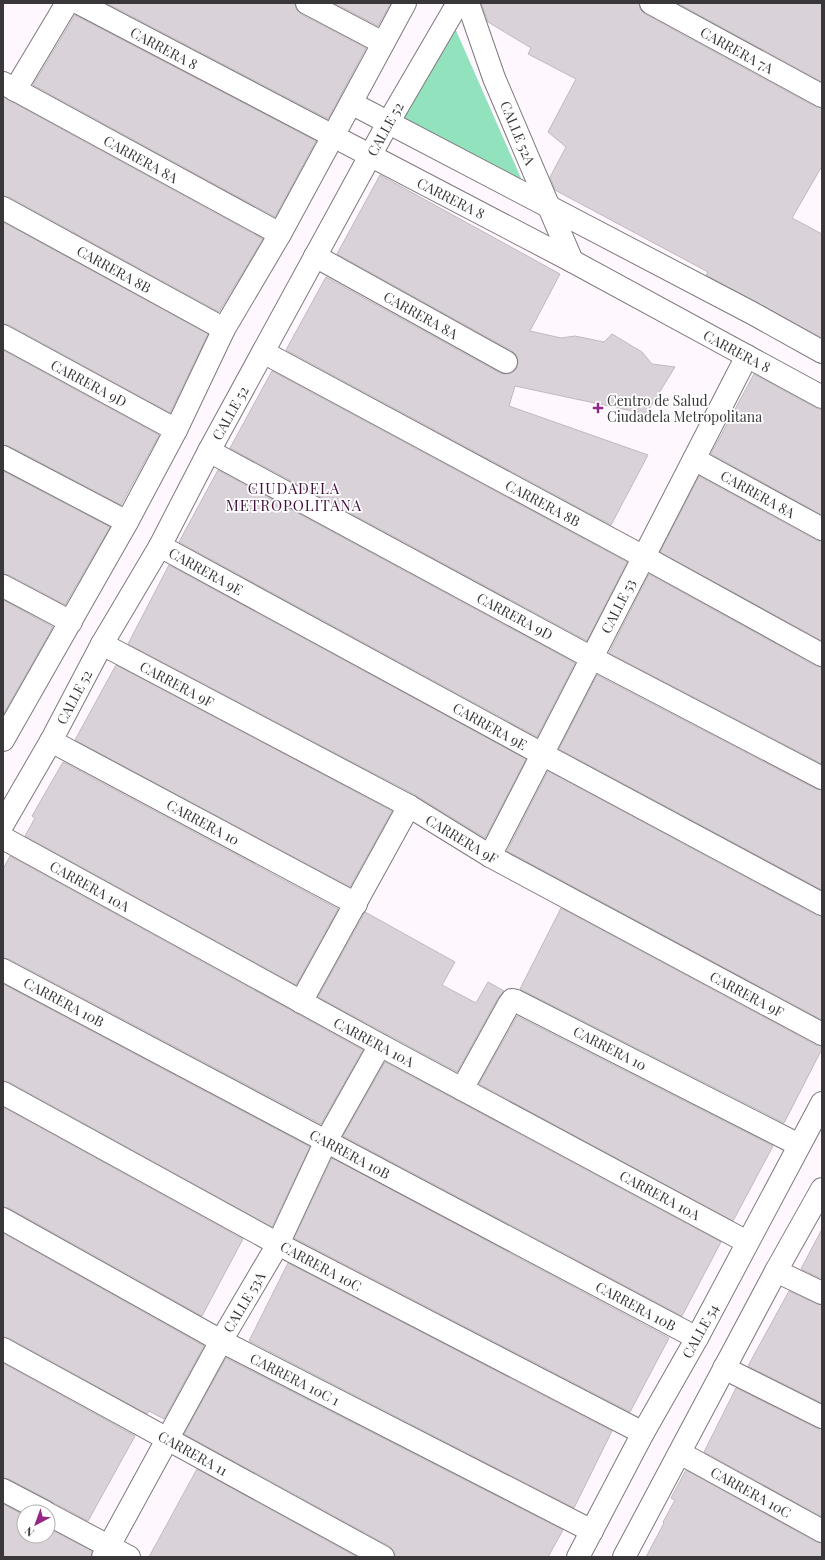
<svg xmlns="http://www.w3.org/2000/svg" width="825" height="1560" viewBox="0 0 825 1560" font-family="'Playfair Display',serif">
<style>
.green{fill:#93e2be}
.building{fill:#d9d3d9;stroke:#c0b9bf}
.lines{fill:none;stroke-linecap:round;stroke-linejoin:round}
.minor-casing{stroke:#7f797e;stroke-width:24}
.major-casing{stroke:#7f797e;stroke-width:24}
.minor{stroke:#fff;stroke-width:22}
.major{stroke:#fff;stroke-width:22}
.poi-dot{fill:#952787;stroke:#fff;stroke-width:1.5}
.labels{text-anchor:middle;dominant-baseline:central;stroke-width:3.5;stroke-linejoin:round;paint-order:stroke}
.street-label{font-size:14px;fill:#393739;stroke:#fff}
.poi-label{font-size:14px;fill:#393739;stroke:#fff;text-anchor:start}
.neighbourhood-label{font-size:15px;letter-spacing:1px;fill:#440f3d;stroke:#fff}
</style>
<rect width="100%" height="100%" fill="#fef7fd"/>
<path class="green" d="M451,19L524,185L396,119Z"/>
<g class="building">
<path d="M106,3H295L296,9L301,14L366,48L328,119Z"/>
<path d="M334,3H391L378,26Z"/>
<path d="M481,3H639L640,9L645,14L816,107L822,108V166L792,218L822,234V338L706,275L708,272L555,190L550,177L566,147L548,132L576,79L528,54L531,48L488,22Z"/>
<path d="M677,3H822V82Z"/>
<path d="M75,15L316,141L275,217L33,85Z"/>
<path d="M3,97L263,239L219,312L9,197L3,196Z"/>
<path d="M380,175L560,274L530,331L561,338L575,336L604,342L612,334L642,352L652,364L675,367L646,414L515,386L509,406L648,455L611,525L286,350L326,277L500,373L506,374L512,373L517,368L518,361L517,356L512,351L337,254Z"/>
<path d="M3,222L208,334L170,413L9,325L3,324Z"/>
<path d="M3,350L159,435L121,505L9,446L3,445Z"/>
<path d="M272,371L627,562L587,641L230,448Z"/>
<path d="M754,374L816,408L822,410V515L711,454Z"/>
<path d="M218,470L575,663L537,737L179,542Z"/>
<path d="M3,471L110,527L65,605L9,575L3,574Z"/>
<path d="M699,476L816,540L822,541V641L660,552Z"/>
<path d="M169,565L526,759L485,838L415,795L128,644Z"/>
<path d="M649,574L816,666L822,667V764L609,653Z"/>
<path d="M3,600L53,627L3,715Z"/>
<path d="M116,665L392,811L350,887L75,740Z"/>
<path d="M597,675L816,789L822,790V890L559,749Z"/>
<path d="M63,762L338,909L296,985L25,836L35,818L32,816Z"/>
<path d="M548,771L816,915L822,916V1020L507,851Z"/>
<path d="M10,856L363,1050L321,1124L9,959L3,958V869Z"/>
<path d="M561,908L816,1045L822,1046V1049L784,1123L520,989Z"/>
<path d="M365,912L455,962L442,985L476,1003L488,982L504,991L498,998L457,1072L318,997Z"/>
<path d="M3,984L310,1147L272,1227L9,1082L3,1081Z"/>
<path d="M517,1016L773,1146L733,1221L479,1084Z"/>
<path d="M385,1062L721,1242L682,1316L343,1136Z"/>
<path d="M3,1107L243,1239L202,1316L9,1208L3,1207Z"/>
<path d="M332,1158L669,1338L630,1412L294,1238Z"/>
<path d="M822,1229V1279L801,1269Z"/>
<path d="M3,1233L204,1346L164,1419L149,1411L147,1414L9,1338L3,1337Z"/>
<path d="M288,1263L612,1431L574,1508L249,1341Z"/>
<path d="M789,1291L817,1304L822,1305V1403L748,1366Z"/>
<path d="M226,1358L563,1530L548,1557H395L394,1551L389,1546L184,1434Z"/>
<path d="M3,1363L135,1436L88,1521L9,1479L3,1478Z"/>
<path d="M736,1388L816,1428L822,1429V1517L704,1452Z"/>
<path d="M197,1469L357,1557H149Z"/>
<path d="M686,1470L816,1542L822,1543V1557H646L664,1523L663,1522L675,1500L671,1498Z"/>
<path d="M3,1504L24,1515V1536H48V1528L92,1551L91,1557H3Z"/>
</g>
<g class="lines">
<defs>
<g id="minor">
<path d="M79,3L572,261L822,397"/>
<path d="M307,3L383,43"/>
<path d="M468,3L494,78L572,261"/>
<path d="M651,3L822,96"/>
<path d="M3,83L280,234"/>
<path d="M15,90L67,3"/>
<path d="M351,103L752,313L822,352"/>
<path d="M3,208L224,329"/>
<path d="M315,256L506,362"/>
<path d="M3,336L176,430"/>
<path d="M263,352L644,557L822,655"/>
<path d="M209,451L592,658L822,778"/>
<path d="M3,457L127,522"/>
<path d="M694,459L822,529"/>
<path d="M160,546L542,754L822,904"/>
<path d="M3,586L71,622"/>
<path d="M102,644L409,806L490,856L822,1034"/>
<path d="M3,740L127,522L176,430L224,329L280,234L405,3"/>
<path d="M51,741L356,904"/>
<path d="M3,824L51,741L102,644L160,546L209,451L388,123L458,3"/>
<path d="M3,838L380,1045L747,1242"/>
<path d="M490,856L747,356"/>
<path d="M3,970L697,1338"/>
<path d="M301,1002L409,806"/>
<path d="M462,1089L509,1004L512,1000L516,1001L799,1145"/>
<path d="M3,1093L278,1244L643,1433"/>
<path d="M3,1219L221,1341L592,1531"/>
<path d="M776,1271L822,1293"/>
<path d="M724,1368L822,1417"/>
<path d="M680,1453L822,1531"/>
<path d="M3,1490L45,1512"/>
<path d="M48,1514L129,1557"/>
<path d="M103,1557L221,1341L278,1244L326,1141L380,1045"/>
<path d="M578,1557L643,1433L697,1338L822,1103"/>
<path d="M624,1557L776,1271L822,1189"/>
</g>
<path id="major" d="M3,1349L383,1557"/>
</defs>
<use href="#minor" class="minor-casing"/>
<use href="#major" class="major-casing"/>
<use href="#minor" class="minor"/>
<use href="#major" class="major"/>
</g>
<path class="poi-dot" d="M596 402h4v4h4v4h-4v4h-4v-4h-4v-4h4z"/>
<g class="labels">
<g class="street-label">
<text transform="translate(164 48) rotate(28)">CARRERA 8</text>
<text transform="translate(737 50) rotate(29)">CARRERA 7A</text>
<text transform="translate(385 129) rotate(-61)">CALLE 52</text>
<text transform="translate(518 133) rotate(67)">CALLE 52A</text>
<text transform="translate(141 159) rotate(29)">CARRERA 8A</text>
<text transform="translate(451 198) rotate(27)">CARRERA 8</text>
<text transform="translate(114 269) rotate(29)">CARRERA 8B</text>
<text transform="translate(421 315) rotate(29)">CARRERA 8A</text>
<text transform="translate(737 351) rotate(28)">CARRERA 8</text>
<text transform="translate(89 383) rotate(28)">CARRERA 9D</text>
<text transform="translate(230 413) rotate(-61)">CALLE 52</text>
<text transform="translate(758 494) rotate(29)">CARRERA 8A</text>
<text transform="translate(543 503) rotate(28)">CARRERA 8B</text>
<text transform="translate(206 571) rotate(29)">CARRERA 9E</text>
<text transform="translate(618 606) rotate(-63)">CALLE 53</text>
<text transform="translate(515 616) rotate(28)">CARRERA 9D</text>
<text transform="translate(177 684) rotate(28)">CARRERA 9F</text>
<text transform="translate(74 697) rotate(-62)">CALLE 52</text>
<text transform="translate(490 726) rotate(29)">CARRERA 9E</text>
<text transform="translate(203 822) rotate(28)">CARRERA 10</text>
<text transform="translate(462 839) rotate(31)">CARRERA 9F</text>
<text transform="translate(90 886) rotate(29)">CARRERA 10A</text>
<text transform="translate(747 994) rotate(28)">CARRERA 9F</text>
<text transform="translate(64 1002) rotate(28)">CARRERA 10B</text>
<text transform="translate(374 1042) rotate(28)">CARRERA 10A</text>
<text transform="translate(610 1048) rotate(27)">CARRERA 10</text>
<text transform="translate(350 1154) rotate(28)">CARRERA 10B</text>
<text transform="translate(660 1195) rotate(28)">CARRERA 10A</text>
<text transform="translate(321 1266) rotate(28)">CARRERA 10C</text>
<text transform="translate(244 1302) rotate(-59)">CALLE 53A</text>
<text transform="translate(636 1306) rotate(28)">CARRERA 10B</text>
<text transform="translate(700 1331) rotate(-61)">CALLE 54</text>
<text transform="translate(295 1379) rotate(27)">CARRERA 10C 1</text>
<text transform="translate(193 1453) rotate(29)">CARRERA 11</text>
<text transform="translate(751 1492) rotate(29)">CARRERA 10C</text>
</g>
<g class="poi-label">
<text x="607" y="400">Centro de Salud<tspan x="607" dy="16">Ciudadela Metropolitana</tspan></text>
</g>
<g class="neighbourhood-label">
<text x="294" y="488">CIUDADELA<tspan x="294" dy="17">METROPOLITANA</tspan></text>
</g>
</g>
<rect width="825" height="1560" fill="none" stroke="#393739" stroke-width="8"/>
<g transform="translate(36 1524) rotate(221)"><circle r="19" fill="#ffffff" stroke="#b0afb0"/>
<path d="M0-3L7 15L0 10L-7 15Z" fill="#952787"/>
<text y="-6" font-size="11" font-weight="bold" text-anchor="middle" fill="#393739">N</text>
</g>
</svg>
